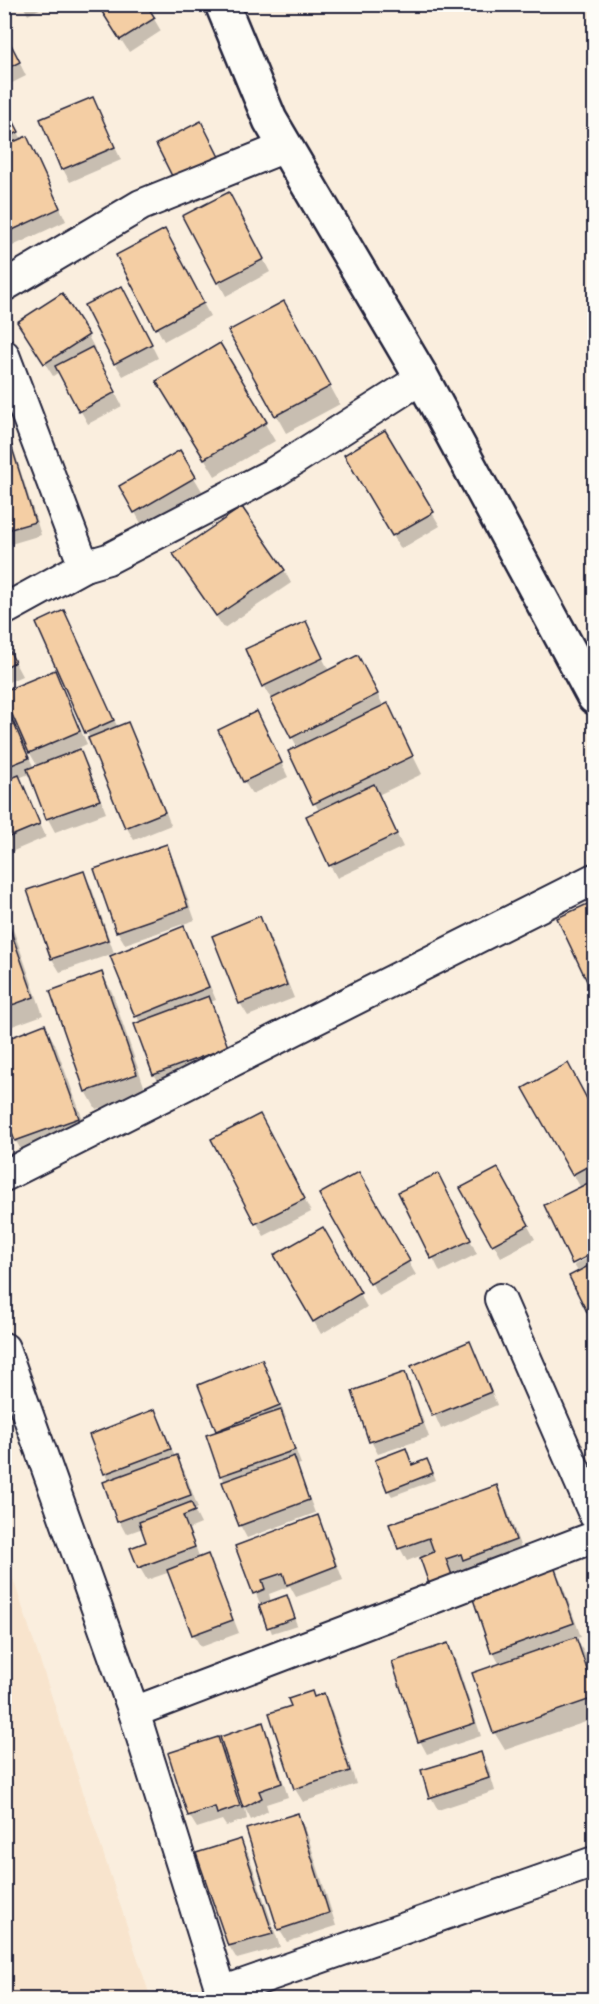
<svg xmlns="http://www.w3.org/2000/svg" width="599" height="2004" viewBox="0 0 599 2004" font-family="'Comic Neue',sans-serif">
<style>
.built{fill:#f8e4cd}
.shadow{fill:#0003;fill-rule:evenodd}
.building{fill:#f4cea4;stroke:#22223b;stroke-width:1.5}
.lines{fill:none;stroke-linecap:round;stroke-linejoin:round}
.street-casing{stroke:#22223b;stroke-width:34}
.secondary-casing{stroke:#22223b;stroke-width:38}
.street{stroke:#fdfcf7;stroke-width:30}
.secondary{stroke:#fdfcf7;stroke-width:33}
</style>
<rect width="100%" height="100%" fill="#faeede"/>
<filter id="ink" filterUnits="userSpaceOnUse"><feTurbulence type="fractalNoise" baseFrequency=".0167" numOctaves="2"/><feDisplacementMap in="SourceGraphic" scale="12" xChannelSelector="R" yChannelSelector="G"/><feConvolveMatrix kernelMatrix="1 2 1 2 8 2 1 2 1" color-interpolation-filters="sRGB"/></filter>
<g filter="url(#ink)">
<path class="built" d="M4,1554H5L151,1999H5Z"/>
<g class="shadow">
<path d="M22,4H49L28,15Z"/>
<path d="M98,4L154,19L161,31L129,52Z"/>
<path d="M4,31L26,76L4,87Z"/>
<path d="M93,98L121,160L70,182L63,169Z"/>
<path d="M4,104L22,140L27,138L34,151L66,221L4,250Z"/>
<path d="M236,207L270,272L226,296L184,217Z"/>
<path d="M171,244L210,316L164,341L157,328Z"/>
<path d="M129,300L158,358L123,376L115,363Z"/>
<path d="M294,320L340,404L286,433L276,415Z"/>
<path d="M27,335L88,336L95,349L93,350L122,406L88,424L59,372L53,376Z"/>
<path d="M219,345L275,441L215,476L158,381Z"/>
<path d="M4,419L41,535L4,546Z"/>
<path d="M384,432L440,526L401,549L346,455Z"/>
<path d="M179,452L202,491L142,525L121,487Z"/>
<path d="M182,567L284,570L291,583L224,628Z"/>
<path d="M64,612L118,728L127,724L135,737L171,825L134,840L127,828L87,732Z"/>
<path d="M305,623L329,671L365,670L384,707L397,723L422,774L378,795L403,847L337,878L330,865L319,811L315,803L298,748L264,686Z"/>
<path d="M4,642L22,676L4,684Z"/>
<path d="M54,672L87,744L72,751L73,753L79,751L87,764L106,813L55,832L48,819L31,773L19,778L46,837L4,855V702L12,717L14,715ZM28,750L38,767L34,768L26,751Z"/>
<path d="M264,726L288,777L252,794L244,781Z"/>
<path d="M166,846L173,859L195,920L125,944L117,931Z"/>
<path d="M83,873L91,886L114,953L60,972L52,959L29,891Z"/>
<path d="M594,902V993L559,919Z"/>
<path d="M4,914L14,932L43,1015L4,1029Z"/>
<path d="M260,918L267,931L294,998L248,1016L240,1003Z"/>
<path d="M184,928L191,941L216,1000L210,1002L234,1060L162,1087L154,1074L140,1023L137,1016Z"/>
<path d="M102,974L112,992L146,1092L96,1109L86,1091Z"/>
<path d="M45,1026L55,1044L89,1136L26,1158L16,1141Z"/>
<path d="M567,1065L594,1114V1251L573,1262L581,1188L525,1089Z"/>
<path d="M267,1128L311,1212L264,1236L257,1223Z"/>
<path d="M497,1170L535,1239L501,1257L462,1189Z"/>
<path d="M358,1174L416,1275L379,1296L321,1195Z"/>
<path d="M445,1188L477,1254L440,1272L401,1192Z"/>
<path d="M322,1229L367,1307L321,1334L276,1256Z"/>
<path d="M594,1255V1323L591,1317L579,1273L574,1265Z"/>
<path d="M469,1343L477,1356L497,1405L441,1429L413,1366Z"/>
<path d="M262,1361L269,1374L286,1418L284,1419L301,1464L297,1465L315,1513L247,1538L240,1525L208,1436L218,1433L217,1430Z"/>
<path d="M404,1374L411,1387L429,1437L378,1454L371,1441Z"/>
<path d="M155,1411L162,1424L175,1457L184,1470L198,1508L194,1510L201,1524L189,1529L200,1559L207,1556L214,1569L239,1633L201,1647L193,1634L170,1572L147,1580L140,1568L132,1548L148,1542L143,1528L126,1534L119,1521L109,1481L90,1436Z"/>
<path d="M413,1466L430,1467L435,1480L392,1496L388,1490Z"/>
<path d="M496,1487L504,1500L523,1554L471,1572L468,1567L452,1572L458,1589L430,1583L420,1556L407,1561L400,1548Z"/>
<path d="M317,1517L324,1530L343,1580L296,1597L290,1586L269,1594L271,1602L286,1597L297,1625L272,1633L237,1547Z"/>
<path d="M554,1568L561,1581L581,1637L576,1638L586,1656L594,1681V1719L505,1750L494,1732L500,1665L493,1652Z"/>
<path d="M448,1645L455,1658L481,1736L427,1754L420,1741Z"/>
<path d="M324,1695L331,1708L356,1784L303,1802L295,1789L271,1714Z"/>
<path d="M262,1724L269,1737L288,1797L266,1804L268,1811L251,1820L245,1808L247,1819L226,1826L222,1820L197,1828L189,1815L217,1738L225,1752Z"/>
<path d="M480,1754L488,1767L495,1791L438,1810L431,1797Z"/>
<path d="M297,1814L305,1827L336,1926L287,1942L279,1929Z"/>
<path d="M240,1840L248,1853L280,1947L237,1959L229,1946Z"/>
</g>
<g class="building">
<path d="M97,4H146L155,18L120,40Z"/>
<path d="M4,31L20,62L4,70Z"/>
<path d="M93,97L115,147L61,170L40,119Z"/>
<path d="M4,103L19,132L4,139Z"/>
<path d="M201,121L219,157L174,180L156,144Z"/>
<path d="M27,136L60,208L4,234V146Z"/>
<path d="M229,192L264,259L217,283L182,216Z"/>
<path d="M165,229L204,303L155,329L116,255Z"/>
<path d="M122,286L152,344L114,364L84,305Z"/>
<path d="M62,293L89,335L44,364L17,322Z"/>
<path d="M284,301L331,386L275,416L228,331Z"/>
<path d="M220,343L267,422L204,459L156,381Z"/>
<path d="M92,347L116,392L79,412L55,366Z"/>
<path d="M4,422L35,522L4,531Z"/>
<path d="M385,430L434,512L392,536L344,455Z"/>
<path d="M180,450L196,477L134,513L119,486Z"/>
<path d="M242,507L285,570L216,616L173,554Z"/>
<path d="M64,610L114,720L85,733L36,623Z"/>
<path d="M306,621L323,658L262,687L245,649Z"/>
<path d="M4,639L15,662L4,668Z"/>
<path d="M358,655L378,694L291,738L271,699Z"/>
<path d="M55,670L80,731L29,753L4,696V691Z"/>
<path d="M4,701L29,758L4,768Z"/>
<path d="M388,703L413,756L313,804L288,751Z"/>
<path d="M257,711L282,763L243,782L218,730Z"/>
<path d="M128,722L165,812L125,828L88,738Z"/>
<path d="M80,749L100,800L46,819L27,769Z"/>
<path d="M19,775L40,824L4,839V781Z"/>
<path d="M374,784L397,834L329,866L306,816Z"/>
<path d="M167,844L188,907L116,932L94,869Z"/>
<path d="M84,871L108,940L51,959L27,890Z"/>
<path d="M594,901V996L557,918Z"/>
<path d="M4,912L34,997L4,1008Z"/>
<path d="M260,916L287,985L239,1004L212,936Z"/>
<path d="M184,926L209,987L135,1017L110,956Z"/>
<path d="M102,972L137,1074L85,1092L50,991Z"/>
<path d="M209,996L228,1047L153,1075L134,1024Z"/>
<path d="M45,1024L79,1118L15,1141L4,1114V1040Z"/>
<path d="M568,1063L594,1112V1163L572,1175L523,1088Z"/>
<path d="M260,1114L305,1199L255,1224L211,1139Z"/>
<path d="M498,1168L529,1225L492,1245L460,1188Z"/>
<path d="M359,1172L410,1261L370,1284L319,1194Z"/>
<path d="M438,1173L471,1240L431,1259L398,1192Z"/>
<path d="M594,1180V1253L572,1264L544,1205Z"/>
<path d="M323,1227L361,1293L313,1322L274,1255Z"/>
<path d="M594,1263V1316L590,1318L569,1276Z"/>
<path d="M470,1341L491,1392L432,1416L411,1366Z"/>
<path d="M262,1359L280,1405L216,1431L198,1385Z"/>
<path d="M405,1372L422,1424L369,1442L352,1391Z"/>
<path d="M155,1409L171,1449L104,1474L89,1435Z"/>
<path d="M281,1410L295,1450L220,1476L206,1435Z"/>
<path d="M406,1448L412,1465L427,1459L433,1473L387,1491L375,1460Z"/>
<path d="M177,1455L191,1495L117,1522L103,1482Z"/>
<path d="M294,1456L309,1500L239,1526L222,1482Z"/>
<path d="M497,1485L516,1540L463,1560L461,1554L446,1559L452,1575L429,1584L420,1558L434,1552L429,1538L398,1549L389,1524Z"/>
<path d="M191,1502L195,1511L183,1516L195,1547L138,1568L130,1548L146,1542L139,1522Z"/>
<path d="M318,1515L336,1566L287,1585L283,1573L262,1580L265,1589L253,1594L235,1546Z"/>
<path d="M208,1554L233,1620L192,1635L167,1570Z"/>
<path d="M554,1566L574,1623L491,1653L472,1596Z"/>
<path d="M287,1595L295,1618L267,1628L259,1605Z"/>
<path d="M576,1637L594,1690V1698L493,1733L472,1673Z"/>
<path d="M448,1643L475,1723L418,1742L392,1662Z"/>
<path d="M312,1691L314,1697L324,1693L350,1771L294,1789L269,1713L291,1706L288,1699Z"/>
<path d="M263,1722L282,1783L259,1791L262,1798L243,1808L220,1737Z"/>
<path d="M218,1737L240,1806L217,1814L215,1807L188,1816L168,1753Z"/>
<path d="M481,1752L489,1778L429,1798L421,1770Z"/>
<path d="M298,1813L329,1913L278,1930L246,1829Z"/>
<path d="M241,1839L273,1934L228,1946L196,1853Z"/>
</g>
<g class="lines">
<defs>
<g id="street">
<path d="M4,286L141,205L285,147"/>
<path d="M4,355L84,566"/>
<path d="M4,610L84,566L108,559L272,474L422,378"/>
<path d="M4,1176L594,879"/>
<path d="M500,1299L594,1514"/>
<path d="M4,1348L134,1712L224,2000"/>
<path d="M134,1712L594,1537"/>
<path d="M222,1992L594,1862"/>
</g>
<path id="secondary" d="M222,4L270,120L422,378L594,697"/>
</defs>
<use href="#street" class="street-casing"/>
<use href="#secondary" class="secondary-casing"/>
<use href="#street" class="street"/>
<use href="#secondary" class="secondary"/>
</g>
</g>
<rect width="599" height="2004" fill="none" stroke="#fdfcf7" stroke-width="24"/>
<rect x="12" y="12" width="575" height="1980" fill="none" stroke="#22223b" stroke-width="2" filter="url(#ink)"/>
</svg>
